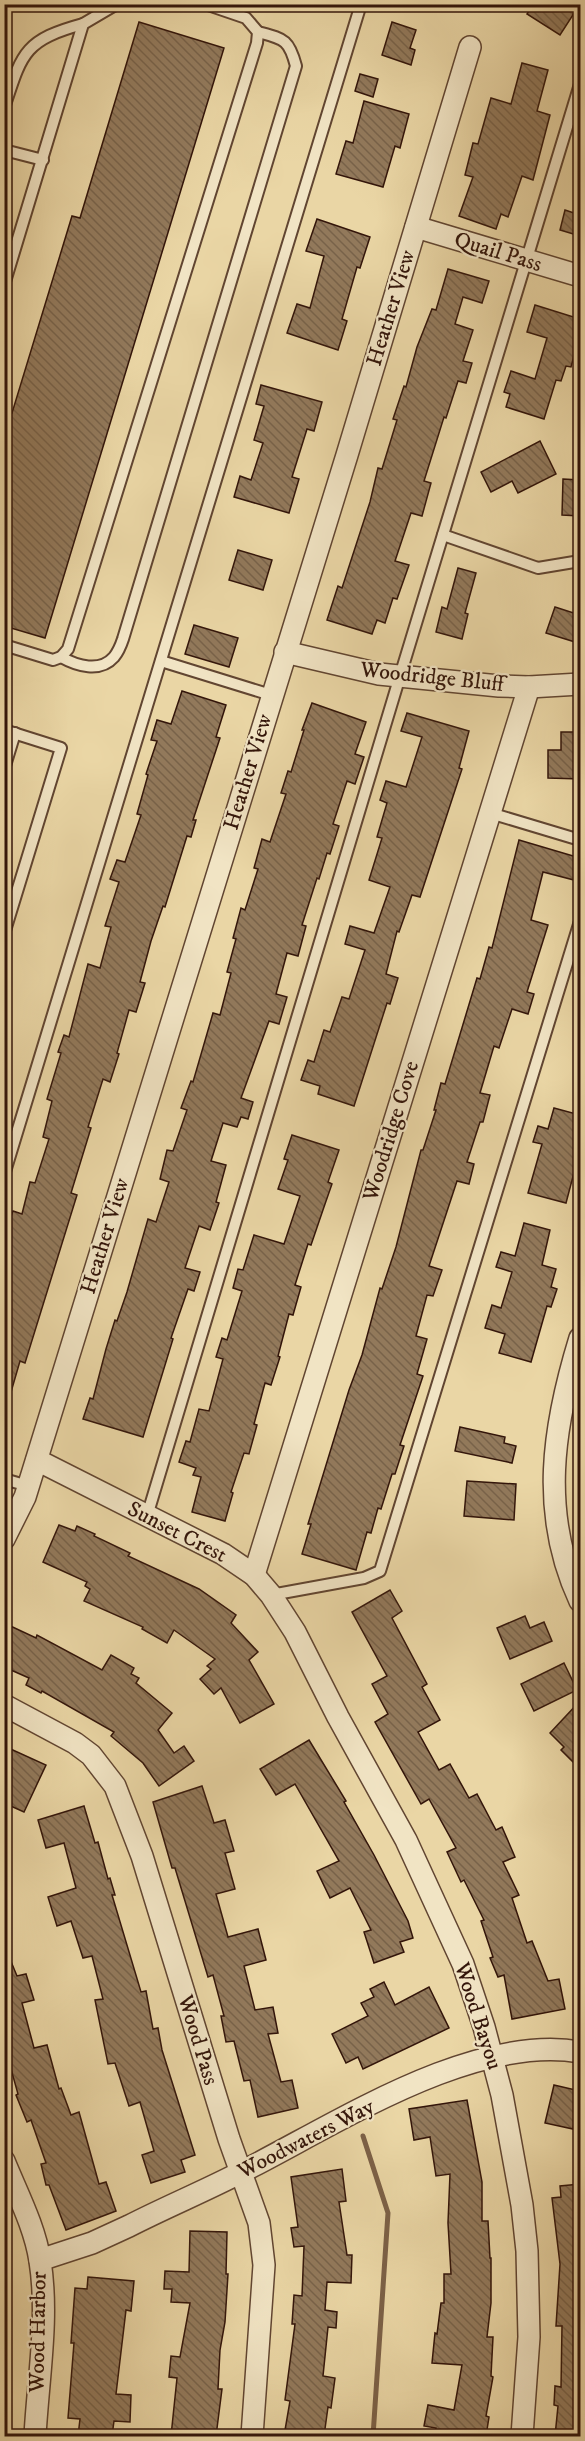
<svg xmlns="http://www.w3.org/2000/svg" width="585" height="2441" viewBox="0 0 585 2441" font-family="'IM FELL DW Pica',serif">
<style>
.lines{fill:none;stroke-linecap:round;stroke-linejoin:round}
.stream{stroke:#7c6147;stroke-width:5}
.building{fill:url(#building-back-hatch);stroke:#33150a;stroke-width:1.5}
.lane-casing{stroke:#614531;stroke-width:14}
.street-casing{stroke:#614531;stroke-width:24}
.lane{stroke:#f1e4c4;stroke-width:10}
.street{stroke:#f1e4c4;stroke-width:21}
.labels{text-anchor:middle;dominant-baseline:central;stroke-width:4.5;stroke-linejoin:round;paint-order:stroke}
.street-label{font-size:22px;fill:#33150a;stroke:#f1e4c4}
</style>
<defs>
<pattern id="building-back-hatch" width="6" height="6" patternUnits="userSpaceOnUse" patternTransform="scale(1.5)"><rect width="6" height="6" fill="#92795b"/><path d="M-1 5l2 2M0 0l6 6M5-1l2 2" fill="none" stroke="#786249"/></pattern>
</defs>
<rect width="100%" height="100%" fill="#ead6a5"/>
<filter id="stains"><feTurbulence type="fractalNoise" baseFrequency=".00333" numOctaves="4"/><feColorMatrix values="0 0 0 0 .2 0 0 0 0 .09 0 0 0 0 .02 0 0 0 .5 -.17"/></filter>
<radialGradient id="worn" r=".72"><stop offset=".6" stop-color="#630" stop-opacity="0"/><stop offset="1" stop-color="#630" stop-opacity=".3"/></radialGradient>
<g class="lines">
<path class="stream" d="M363,2136L388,2213L373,2436"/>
</g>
<g class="building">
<path d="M533,4H580L560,35L527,14Z"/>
<path d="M139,22L224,48L45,638L4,626V410L12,413L72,216L80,218Z"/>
<path d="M392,22L416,30L410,48L415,50L411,65L382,55Z"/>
<path d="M522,63L548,70L537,111L550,115L533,180L522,176L508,217L501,214L496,229L459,216L473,177L465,175L473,143L478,144L491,98L511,104Z"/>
<path d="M360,74L378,79L373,97L355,91Z"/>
<path d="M364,101L409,114L400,148L395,146L383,187L336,174L346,141L353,143Z"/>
<path d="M565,210L580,215V236L560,230Z"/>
<path d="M317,219L370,237L360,268L357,267L342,319L347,321L338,350L287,333L297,304L310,308L324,256L306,251Z"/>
<path d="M448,269L489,281L482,303L463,297L455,324L473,330L463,361L472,363L466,383L458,381L446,418L444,417L424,481L431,483L422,516L411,513L395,561L409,565L397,599L393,598L385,623L377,620L372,634L327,620L338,586L342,588L370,502L378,468L382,469L397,420L393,419L404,386L406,387L417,347L432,309L436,310Z"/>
<path d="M535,305L580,319V349L576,348L571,367L566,366L561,381L556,380L544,419L506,407L510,394L504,392L511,371L535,379L547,338L527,332Z"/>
<path d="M261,385L322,402L314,431L307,429L292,477L299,479L289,513L234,497L240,476L251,480L263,443L254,440L264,406L256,404Z"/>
<path d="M540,441L556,474L518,493L512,481L491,492L481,472Z"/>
<path d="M563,479L580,480V516L562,515Z"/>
<path d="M238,550L272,560L263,590L229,580Z"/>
<path d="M458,568L476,573L465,613L468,614L462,639L436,632L442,607L447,609Z"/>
<path d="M555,607L580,615V626L575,642L546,633Z"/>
<path d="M194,625L238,638L229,667L185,654Z"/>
<path d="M182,691L226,705L216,737L220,738L193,820H196L191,837L187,836L165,907L163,906L151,941L140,982L145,983L136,1012L129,1010L117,1053L119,1054L110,1082L103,1079L88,1127L91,1128L71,1193L77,1195L25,1363L20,1361L9,1399H4V1236L13,1211L22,1214L30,1182L35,1183L49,1139L43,1137L52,1101L47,1099L61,1053L58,1052L64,1035L69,1037L88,964L100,968L111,927L105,926L119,882L110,879L117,860L125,862L141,815L137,814L148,775L146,774L157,741L151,740L157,720L171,724Z"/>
<path d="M312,703L366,722L355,754L364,757L355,784L347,781L333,824L339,826L330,854L327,853L319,879L317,878L302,925L306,926L298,956L287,953L276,994L287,997L279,1024L269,1021L241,1098L253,1102L248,1119L241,1117L237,1127L223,1123L211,1161L226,1165L216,1202L219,1203L210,1230L199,1226L185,1268L200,1272L194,1291L188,1289L171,1338L173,1339L143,1437L83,1419L90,1398L93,1399L106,1349L115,1320L117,1321L127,1292L148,1219L156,1222L169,1182L160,1179L167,1150L173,1151L187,1110L181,1108L191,1081L193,1082L213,1013L220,1015L231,973L227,972L236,939L233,938L241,908L245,910L258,869L254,868L262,839L270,842L286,794L281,793L288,771L291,772L304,730H302Z"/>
<path d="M407,713L469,731L459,768L462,769L420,897L412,895L399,932L397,931L386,974L398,978L390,1004L387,1003L354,1106L318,1094L320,1086L301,1080L308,1060L314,1062L324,1030L330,1032L342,997L349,999L365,950L345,944L350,926L374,933L390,887L369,880L382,838L377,837L387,803L380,800L386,781L406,787L422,737L401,731Z"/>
<path d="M561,732H580V779L548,778V750H561Z"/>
<path d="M519,840L580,858L574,880L543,872L531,920L548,925L527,992L534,994L528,1014L512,1009L499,1048L494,1046L480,1093L490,1095L483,1122H480L467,1162L474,1164L469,1184L457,1181L429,1266L442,1270L433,1296L427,1295L416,1336L427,1339L417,1374L423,1376L400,1445L404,1446L395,1474H392L381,1509L378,1508L371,1533L367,1532L356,1570L302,1554L311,1524H308L349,1390L362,1355L380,1288L382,1289L396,1247L421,1150H423L436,1110H434L441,1083L445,1084L477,978L480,979L489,947L492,948Z"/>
<path d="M554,1108L580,1115V1150L566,1203L528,1193L542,1144L533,1142L538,1126L548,1129Z"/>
<path d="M292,1135L339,1150L328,1182L332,1184L325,1204L311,1245L308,1244L295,1285L301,1287L293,1315L289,1314L278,1356L280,1357L271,1385L265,1383L254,1424L257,1425L249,1454L244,1453L231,1492L233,1493L225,1521L192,1512L201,1477L193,1475L196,1468L179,1462L186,1441L190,1442L199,1409L209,1411L223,1359L216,1357L222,1338L227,1340L242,1291L233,1288L238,1269L243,1270L254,1235L284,1244L300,1196L278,1189L288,1160L284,1159Z"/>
<path d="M524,1223L550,1230L542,1265L556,1269L551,1287L557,1289L551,1307L547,1306L531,1362L499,1353L505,1334L485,1328L492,1305L501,1308L512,1272L496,1267L501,1252L515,1256Z"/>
<path d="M460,1427L505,1437L504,1443L516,1446L512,1463L455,1451Z"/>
<path d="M467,1481L516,1484L514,1520L464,1516Z"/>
<path d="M59,1525L75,1531L77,1526L95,1534L94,1536L130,1553L128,1556L199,1589L236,1615L231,1623L258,1652L249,1660L274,1704L240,1723L221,1688L214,1694L200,1679L211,1669L207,1666L215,1659L174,1630L167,1643L142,1629L143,1627L84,1601L90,1589L85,1586L87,1582L43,1562Z"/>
<path d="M390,1590L402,1611L392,1618L427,1684L422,1687L440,1720L418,1732L439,1770L450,1764L469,1798L477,1794L496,1830L502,1827L515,1857L503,1862L519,1895L512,1898L527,1943L532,1941L548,1981L559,1979L565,2009L512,2019L504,1975L498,1977L490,1958L493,1957L481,1921L484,1920L464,1880L461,1882L447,1852L456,1848L429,1799L421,1804L375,1722L388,1714L372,1684L387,1676L352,1612Z"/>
<path d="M525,1616L530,1628L544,1622L552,1641L510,1659L497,1628Z"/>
<path d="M4,1623L36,1638L37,1635L102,1670L111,1655L134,1668L131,1674L139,1678L136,1683L172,1713L158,1730L174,1753L184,1746L194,1761L159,1786L143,1763L111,1736L114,1732L42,1691L41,1693L26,1685L29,1678L4,1667Z"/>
<path d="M564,1663L577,1690L534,1711L521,1684Z"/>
<path d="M580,1701V1769L561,1750L564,1747L550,1733Z"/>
<path d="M309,1740L346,1801L344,1802L374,1855L408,1921L413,1938L400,1942L404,1952L374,1963L364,1932L371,1930L350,1888L330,1898L317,1871L339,1861L295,1784L276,1795L260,1769Z"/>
<path d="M4,1746L46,1765L24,1812L4,1803Z"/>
<path d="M202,1786L214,1823L225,1820L234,1851L225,1853L235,1889L216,1894L228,1937L258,1929L266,1960L244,1966L255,2010L273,2007L278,2033L268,2034L281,2082L292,2080L298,2108L258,2117L250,2080L244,2081L234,2041L226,2042L221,2016H224L213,1975L208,1977L175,1868H172L153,1802Z"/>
<path d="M84,1806L95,1843L98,1842L108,1879L110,1878L115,1895H112L141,1992L146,1991L153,2029L158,2028L162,2050L195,2155L181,2160L185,2172L151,2183L142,2155L154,2151L140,2102L129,2106L115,2063L108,2064L95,2000L103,1999L92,1956L83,1958L71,1921L57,1926L48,1897L76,1888L64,1843L46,1848L38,1820Z"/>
<path d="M5,1947L17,1976L26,1974L34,2000L22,2003L34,2048L47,2045L59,2089L61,2088L71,2115L79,2112L99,2184L106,2182L116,2211L66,2230L49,2185H46L41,2164L46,2163L31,2120L27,2122L16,2095L18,2094L4,2044Z"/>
<path d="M384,1982L395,2005L429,1987L449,2028L363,2069L358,2057L346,2063L332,2034L368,2016L361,2003L374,1997L370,1989Z"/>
<path d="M554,2085L580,2091L573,2129L545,2123Z"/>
<path d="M467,2100L482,2182V2221H488L490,2258H491V2303L487,2337H493L491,2376L493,2377L486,2416L489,2417L486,2436H434L436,2428L424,2426L428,2405L454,2410L462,2365L432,2363L435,2333L437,2334L441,2303H444V2274H451L448,2223L450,2174L436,2176L430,2137L414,2140L409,2109Z"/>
<path d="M342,2169L346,2201L339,2202L347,2255H352L351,2283L327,2282L325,2310L337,2312L336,2328L328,2327L323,2376L335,2378L331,2408L328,2407L324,2436H284L290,2401L285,2400L295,2324H292L294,2295L302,2296L304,2246L294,2247L291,2228L298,2227L291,2177Z"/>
<path d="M580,2184V2436H555L558,2406L554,2405L555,2386L561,2387L562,2326H556L560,2264L552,2198L561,2197L560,2186Z"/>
<path d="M190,2231L227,2232L226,2274H228L225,2322L220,2350L218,2389H222L216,2436H171L177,2378L169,2377L171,2356L180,2357L190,2303L171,2302L172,2289H164L165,2271L189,2272Z"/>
<path d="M88,2277L134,2281L131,2311L126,2310L116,2394L131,2395L130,2422L114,2421L112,2436H78L80,2419L68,2418L74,2343H71L75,2288L87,2289Z"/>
</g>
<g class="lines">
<defs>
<g id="lane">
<path d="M4,108C22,53 24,40 83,24"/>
<path d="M4,150L43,160"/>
<path d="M4,285L83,24L117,4"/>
<path d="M443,535L538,568L580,561"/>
<path d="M4,645L53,660L61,657L68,649L257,43L258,32L246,18L205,4"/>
<path d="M61,657C77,666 100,673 114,657C118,652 121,645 123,639L296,66C289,39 284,39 258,32"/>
<path d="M161,661L271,695"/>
<path d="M4,730L61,748L4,934"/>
<path d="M4,769L15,733"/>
<path d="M490,813L580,840"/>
<path d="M4,1175L361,4"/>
<path d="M4,1479L28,1486"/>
<path d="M147,1516L400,676L580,84"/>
<path d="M271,1595L364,1578L380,1571L580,921"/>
</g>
<g id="street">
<path d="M416,227L580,276"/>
<path d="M285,652L379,674L499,686L529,687L580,684"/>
<path d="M580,1338C553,1426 539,1513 580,1601"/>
<path d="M37,1460L223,1554L254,1575L271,1595L295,1632L338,1717L406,1840L463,1964L484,2027L502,2095L522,2205L527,2251L529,2337L522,2436"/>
<path d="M4,1539L25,1497L347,455L470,47"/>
<path d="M254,1575L529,687"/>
<path d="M4,1705L75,1743L91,1755L115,1786L142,1856L229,2139L259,2223L264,2265L252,2436"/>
<path d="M4,2161C17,2193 35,2227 40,2261C49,2318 38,2379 35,2436"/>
<path d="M40,2260L92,2243L129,2226C170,2205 212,2188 253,2166C344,2119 476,2034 580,2052"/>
</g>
</defs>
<use href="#lane" class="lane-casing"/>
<use href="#street" class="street-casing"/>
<use href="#lane" class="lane"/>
<use href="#street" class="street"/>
</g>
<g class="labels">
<g class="street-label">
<text transform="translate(498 252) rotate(17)">Quail Pass</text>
<text transform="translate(391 308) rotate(-73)">Heather View</text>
<text transform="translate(432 677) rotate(6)">Woodridge Bluff</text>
<text transform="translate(248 772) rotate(-73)">Heather View</text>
<text transform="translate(391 1131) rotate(-73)">Woodridge Cove</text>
<text transform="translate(105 1236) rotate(-73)">Heather View</text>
<text transform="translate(177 1532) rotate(27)">Sunset Crest</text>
<text transform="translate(478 2016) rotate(72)">Wood Bayou</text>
<text transform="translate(198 2040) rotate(73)">Wood Pass</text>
<text transform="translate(306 2139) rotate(-27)">Woodwaters Way</text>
<text transform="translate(38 2332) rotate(-89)">Wood Harbor</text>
</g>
</g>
<rect width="585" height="2441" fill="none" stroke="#ead6a5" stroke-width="24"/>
<rect x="6" y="6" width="573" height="2429" fill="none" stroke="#33150a" stroke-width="3"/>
<rect x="12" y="12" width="561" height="2417" fill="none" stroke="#33150a" stroke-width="1.5"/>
<rect width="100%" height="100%" filter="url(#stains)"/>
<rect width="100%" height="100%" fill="url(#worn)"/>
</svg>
